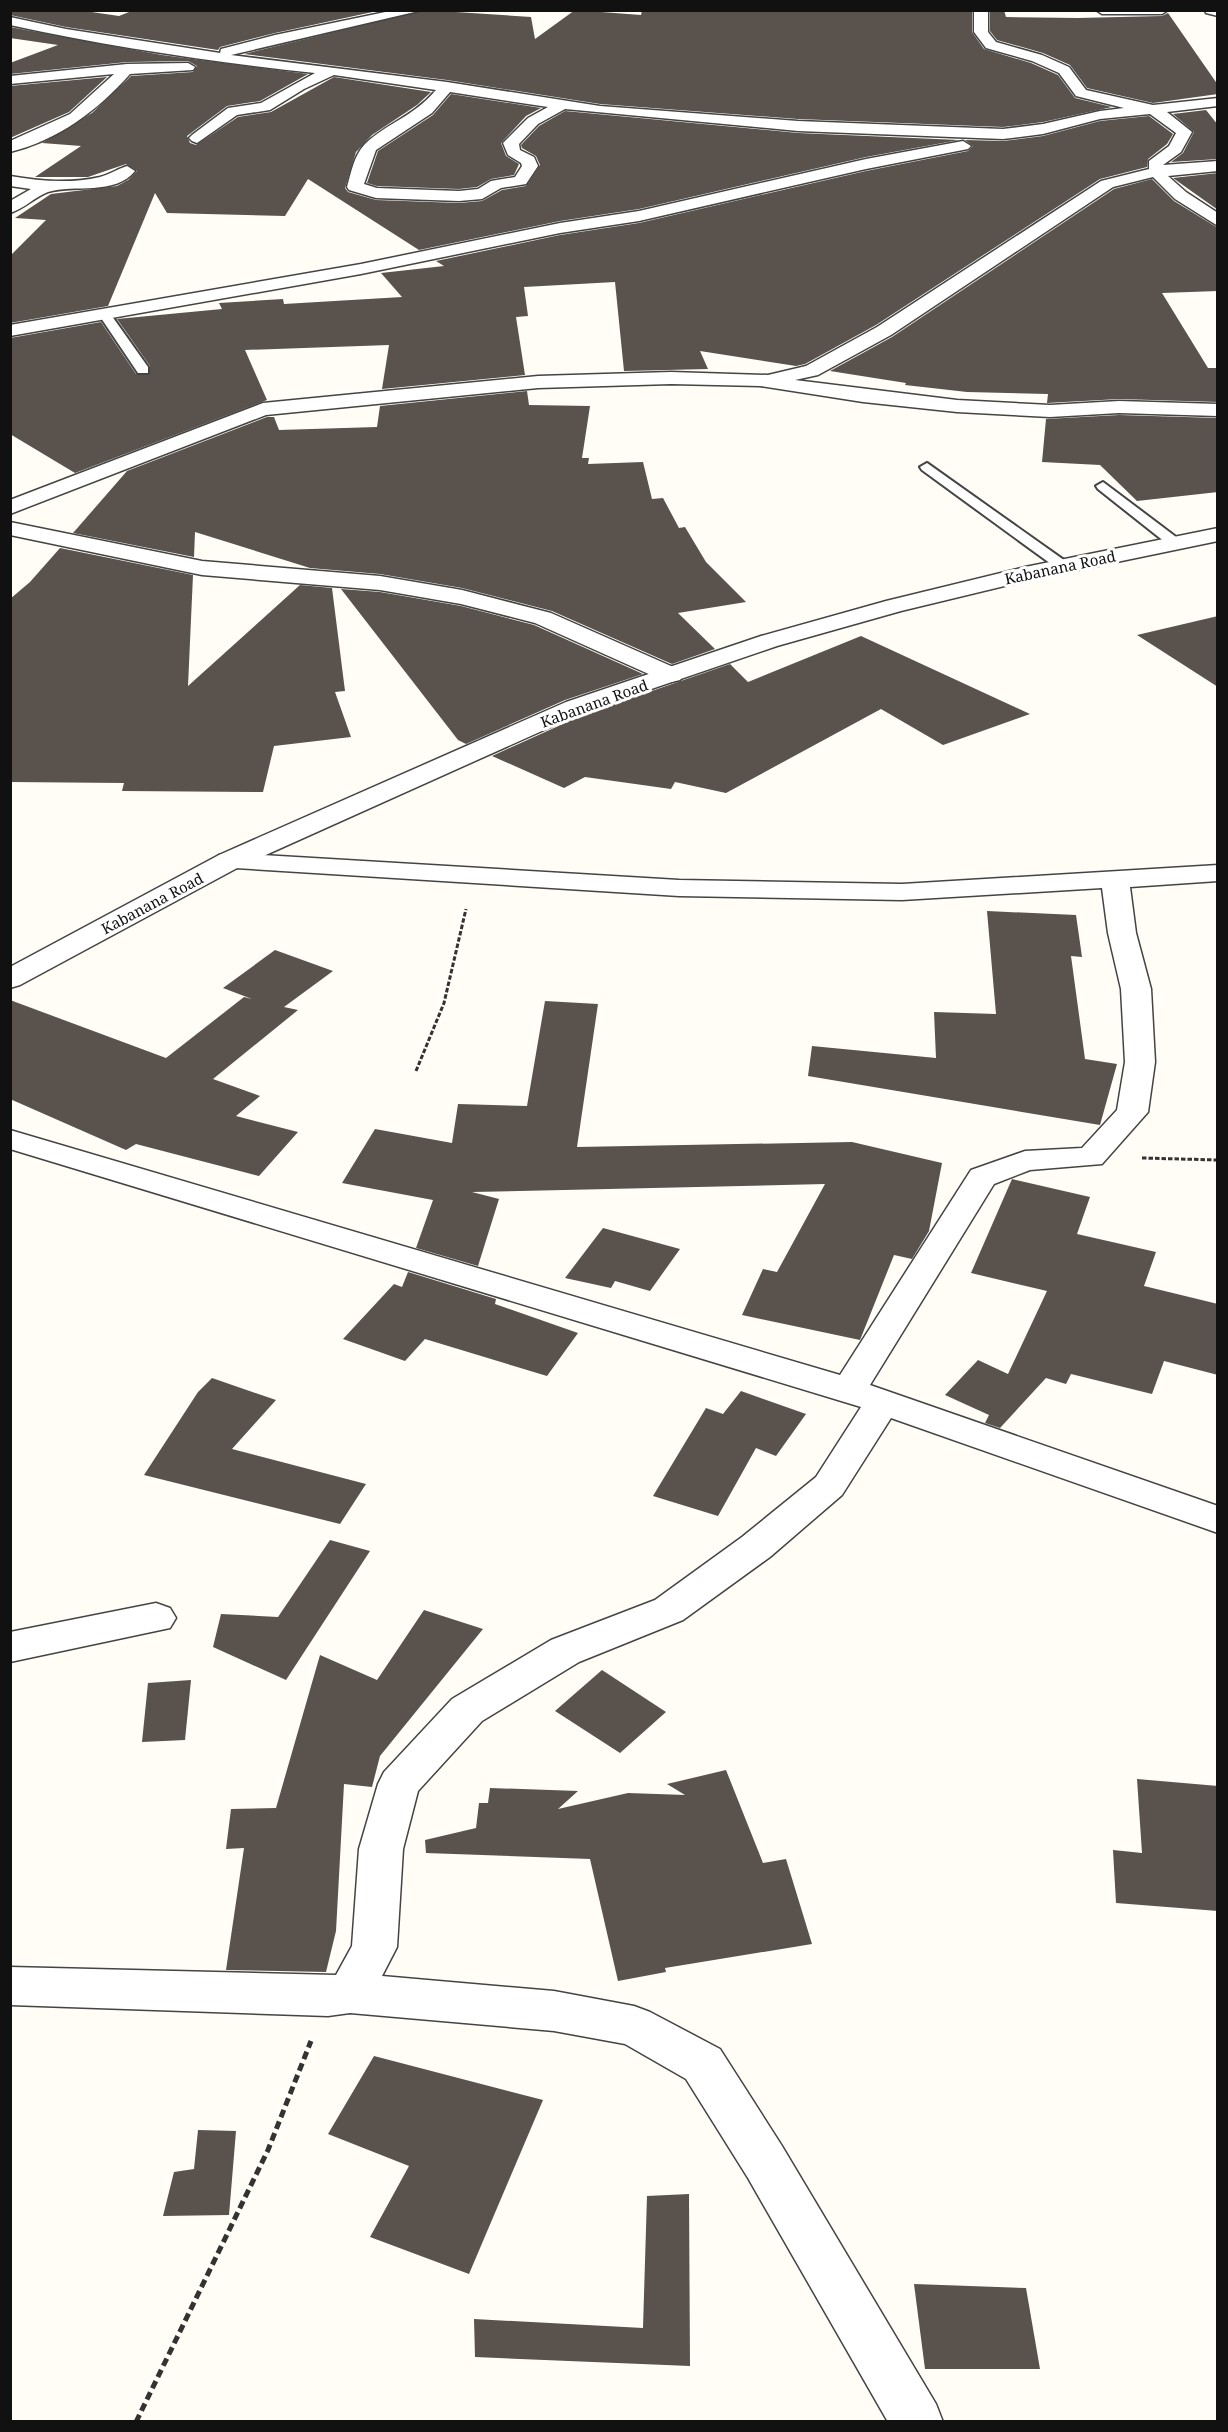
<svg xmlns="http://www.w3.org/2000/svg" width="1228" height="2432" viewBox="0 0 1228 2432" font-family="'Noto Serif',serif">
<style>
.building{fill:#5a524d}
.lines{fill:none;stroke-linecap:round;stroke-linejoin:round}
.service-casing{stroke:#444;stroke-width:4}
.minor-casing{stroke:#444;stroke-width:3}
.tertiary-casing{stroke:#444;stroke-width:3}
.path-far1{stroke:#333;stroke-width:3;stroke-dasharray:4.5 2;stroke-linecap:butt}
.path{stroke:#333;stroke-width:5;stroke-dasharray:8 4.5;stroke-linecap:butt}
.service{fill:#fff;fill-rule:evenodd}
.minor{fill:#fff;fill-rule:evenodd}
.tertiary{fill:#fff;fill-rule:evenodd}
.labels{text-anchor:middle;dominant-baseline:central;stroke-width:6;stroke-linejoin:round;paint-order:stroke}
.far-street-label{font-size:15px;fill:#111;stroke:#fff}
</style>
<rect width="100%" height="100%" fill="#fffdf5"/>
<g class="building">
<path d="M10,10H78L119,16L134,10H382L275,33L220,47L218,50L66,27L10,15Z"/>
<path d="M425,10L531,17L535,39L575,10L641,15L642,10H972V32L984,49L1031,63L1058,75L1075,98L1112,107L1043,122L1003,127L798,119L600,104L447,80L244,54Z"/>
<path d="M990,10H1004L1006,17L1078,18L1162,16L1168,13L1218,85V94L1153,103L1087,88L1070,65L1043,53L997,40L990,31Z"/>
<path d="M10,27L162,55L308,74L260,101L227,106L187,136L190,143L196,145L238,117L271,112L334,77L431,92L417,105L372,135L356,152L345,188L348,192L376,200L459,203L482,201L502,190L526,186L540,165L536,156L522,148L521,145L539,126L565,111L798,133L959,140L866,157L639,209L560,221L419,250L308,179L285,216L167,213L155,193L108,306L10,323V256L46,220L15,218L51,194L117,186L128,180L137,171L126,164L88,177H35L81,146L42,143L92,113L131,76L193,72L197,66L188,61L127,62L10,74V63L58,45L10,38Z"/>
<path d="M107,77L69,112L10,138V86Z"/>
<path d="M451,94L541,108L526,116L501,143L506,156L519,164L514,175L491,179L477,187L459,189L377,186L367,183L378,151L433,115Z"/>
<path d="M1206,110L1218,125V159L1171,162L1183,153L1194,132L1173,114Z"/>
<path d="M1149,116L1173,134L1167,144L1148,159L1147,167L1100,179L876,325L805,364L796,366L700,351L708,369L624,371L615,282L524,287L528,316L516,317L525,375L382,389L389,345L245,350L267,400L75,473L10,434V338L101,322L136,374L148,375L150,366L117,319L222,309L219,303L283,299L284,304L402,297L381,273L444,266L436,261L560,235L639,223L866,171L968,151L973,146L965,140L1003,141L1043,136L1100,121Z"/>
<path d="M1218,173V210L1173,178Z"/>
<path d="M1152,179L1174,201L1218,228V291L1162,293L1208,368H1218V402L1119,399L1047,403L1048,394L967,392L905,385L906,383L830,371L892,337L1114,189Z"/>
<path d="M527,391L529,405L590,406L582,458H589L588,464L643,462L652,499L663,498L679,528L685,527L706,562L746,602L678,613L715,649L672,664L552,611L462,588L380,574L310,568L195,532L194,557L73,533L127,471L267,417H274L279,430L377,427L380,406Z"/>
<path d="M1119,415L1218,418V492L1137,501L1100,465L1042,462L1046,419Z"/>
<path d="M60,548L193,575L188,686L300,585L332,588L345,691L335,692L351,737L274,746L263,792L122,791L124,783L10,782V599L30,582Z"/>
<path d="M341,589L380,592L461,606L534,625L643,674L565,700L466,744L458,740Z"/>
<path d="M1218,616V687L1137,635Z"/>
<path d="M861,636L1030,714L943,745L881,709L726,793L675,782L671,789L585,777L564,788L492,756L585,714L730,664L748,682Z"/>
<path d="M987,911L1076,915L1082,957L1071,956L1085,1059L1117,1064L1100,1125L808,1076L812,1046L936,1058L934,1012L996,1014Z"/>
<path d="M275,950L333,971L284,1007L298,1010L213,1079L260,1096L236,1116L298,1132L259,1176L136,1144L126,1150L10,1099V1000L166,1058L244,997L252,999L223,988Z"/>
<path d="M545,1001L598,1004L577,1147L852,1142L942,1163L929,1231L912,1259L894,1255L860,1340L742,1315L763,1269L777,1272L825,1184L472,1192L499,1199L478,1266L416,1248L433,1200L342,1183L375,1129L452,1143L458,1104L527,1106Z"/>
<path d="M1012,1179L1090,1197L1077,1234L1156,1252L1144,1286L1218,1304V1375L1164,1361L1152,1394L1071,1374L1066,1384L1046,1378L1000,1428L985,1423L989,1415L945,1395L978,1360L1008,1374L1047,1291L971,1273Z"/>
<path d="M603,1228L680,1249L650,1291L615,1281L611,1288L565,1278Z"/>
<path d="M408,1272L496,1299L495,1304L578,1333L547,1376L425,1339L405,1361L343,1339L394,1284L402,1287Z"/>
<path d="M212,1378L276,1400L232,1449L366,1484L340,1524L144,1475L198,1392Z"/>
<path d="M741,1391L806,1414L776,1456L756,1448L718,1516L653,1496L706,1408L723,1414Z"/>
<path d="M330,1540L370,1551L286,1680L213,1647L221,1614L278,1617Z"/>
<path d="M424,1610L483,1629L380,1756L372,1787L344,1784L336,1931L326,1972L226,1970L244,1848L226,1849L231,1809L276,1808L320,1655L377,1680Z"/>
<path d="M602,1670L666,1712L620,1753L555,1711Z"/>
<path d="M191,1680L185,1740L142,1742L148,1683Z"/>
<path d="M726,1770L763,1863L786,1859L812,1944L665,1968L666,1972L618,1981L590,1859L426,1853L425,1840L476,1828L479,1803H488L490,1788L578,1791L558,1809L628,1793L685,1795L667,1784Z"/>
<path d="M1137,1779L1218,1786V1911L1116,1903L1113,1850L1142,1853Z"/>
<path d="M374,2056L543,2100L469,2274L370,2237L409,2166L328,2134Z"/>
<path d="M198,2130L236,2131L229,2215L163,2216L174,2172L194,2169Z"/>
<path d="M689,2194L690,2366L475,2357L474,2319L643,2328L647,2196Z"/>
<path d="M914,2284L1026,2288L1040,2369H925Z"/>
</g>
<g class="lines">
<defs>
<g id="service">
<path d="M105,311L109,312L148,367V373H138L99,315Z"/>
<path d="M927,463L1068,563L1071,566L1068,569H1058L922,470L920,467Z"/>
<path d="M1103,482L1180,540L1182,543L1180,546H1170L1098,489L1096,486Z"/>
</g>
<g id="minor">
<path d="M395,10H423L231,55L447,82L600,106L798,121L1003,129L1043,124L1100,111L1124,108L1076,96L1059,73L1032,61L986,48L974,32V10H988V32L996,42L1042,55L1069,67L1086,90L1153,105L1218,98V106L1167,112L1192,132L1181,152L1163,165L1218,161V171L1168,176L1186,192L1218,213V226L1175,199L1153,177L1113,187L891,335L818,375L795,380L957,400L1050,405L1119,401L1218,404V416L1119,413L1050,417L957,412L863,402L760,386L671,384L538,388L266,415L10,514V500L263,403L538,376L671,372L768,375L806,366L877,327L1101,181L1149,169V161L1169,146L1176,133L1150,114L1100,119L1043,134L1003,139L798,131L565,109L538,124L519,144L520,150L534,157L538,166L526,184L501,188L482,199L459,201L376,198L349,190L347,187C351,173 354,155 365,144C387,123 413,117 436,90L334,75L304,89L270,110L237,115L197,143L192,141L189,138L192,135L228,108L261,103L315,73C213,62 111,47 10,25V17L66,29L220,53L221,49L275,35ZM450,92L548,107L528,118L503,143L508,155L521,163L522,166L515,177L491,181L478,189L459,191L377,188L364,184L376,150L432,113Z"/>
<path d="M1096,10H1168L1162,14H1102Z"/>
<path d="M1205,10H1218V16L1206,13Z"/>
<path d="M188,63L195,67L193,70L130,74C98,110 59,140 10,152V141L70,114L114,74L10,84V76L127,64Z"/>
<path d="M963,141L971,146L968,149L866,169L639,221L560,233L361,274L10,336V325L361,264L560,223L639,211L866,159Z"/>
<path d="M127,166L135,171C115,196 74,184 48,192C36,196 24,209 10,213V201L31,189L10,186V176C41,181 69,184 100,177C110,174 118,169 127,166Z"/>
<path d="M10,522L202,561L380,576L462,590L551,613L680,670L683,675L680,680L671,682L662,680L535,623L461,604L380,590L202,575L10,535Z"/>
<path d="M229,853L679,880L902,884L1218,865V881L1130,887L1136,933L1151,989L1155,1062L1148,1112L1102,1164L1030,1170L994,1184L870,1385L1218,1506V1533L891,1418L842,1495L770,1557L683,1620L579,1662L482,1721L418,1791L403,1849L397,1947L382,1976L554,1991L634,2006L650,2012L720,2049L782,2146L936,2404L943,2422H888L748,2178L686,2079L625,2044L554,2031L350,2013L328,2016L10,2005V1967L336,1975L352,1946L359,1849L378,1784L384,1772L452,1699L551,1640L655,1600L742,1537L816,1477L861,1407L10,1149V1130L840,1375L971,1170L1025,1151L1082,1148L1117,1110L1125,1062L1121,989L1108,933L1102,888L902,900L679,896L219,867L215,861L219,855Z"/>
<path d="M156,1603L170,1608L176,1618L170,1628L10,1662V1632Z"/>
</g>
<path id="tertiary" d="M1218,528V541L1025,581L901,611L777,646L584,712L239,867L20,985L10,988V967L219,855L566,702L761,636L886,601L1025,567Z"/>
</defs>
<use href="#service" class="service-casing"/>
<use href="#minor" class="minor-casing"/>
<use href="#tertiary" class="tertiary-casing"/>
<g class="path-far1">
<path d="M416,1071L444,1003L466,909"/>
<path d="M1142,1158L1218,1160"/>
</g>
<path class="path" d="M136,2422L268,2150L311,2041"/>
<use href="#service" class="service"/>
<use href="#minor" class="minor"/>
<use href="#tertiary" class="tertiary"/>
</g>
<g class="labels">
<g class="far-street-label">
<text transform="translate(1060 567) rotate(-12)">Kabanana Road</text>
<text transform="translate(594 703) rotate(-20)">Kabanana Road</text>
<text transform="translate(152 903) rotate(-28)">Kabanana Road</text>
</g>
</g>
<rect width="1228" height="2432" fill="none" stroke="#111111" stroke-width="24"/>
</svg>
